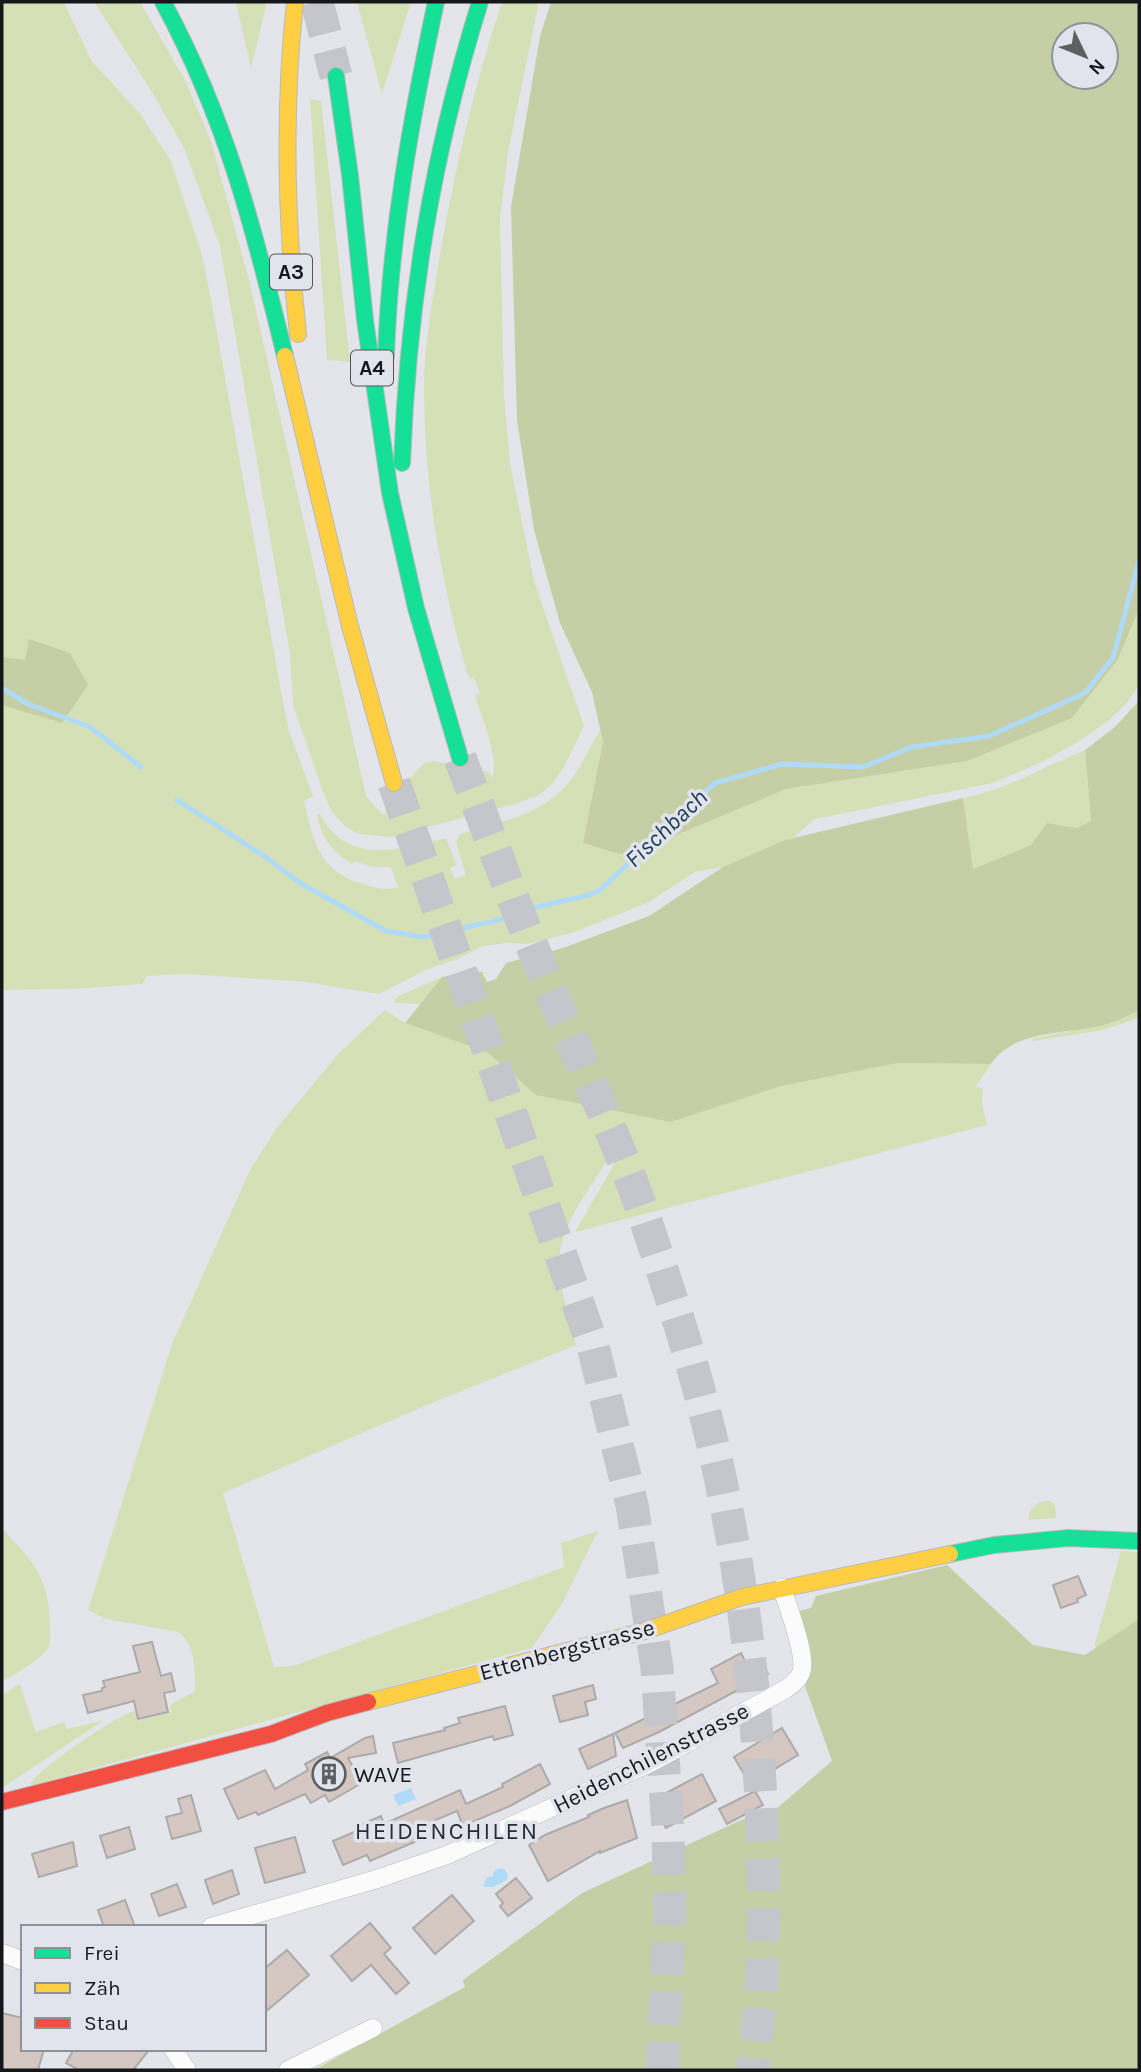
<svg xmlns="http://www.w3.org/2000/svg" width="1141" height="2072" viewBox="0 0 1141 2072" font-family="Karla,sans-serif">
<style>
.green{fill:#d6e0b7}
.forest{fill:#c6cea5;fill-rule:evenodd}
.water{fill:#afdaf8}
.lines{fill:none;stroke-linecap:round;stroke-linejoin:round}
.stream{stroke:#afdaf8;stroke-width:5}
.building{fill:#d5c7c2;stroke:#acabac;stroke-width:2}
.highway-tunnel{stroke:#c5c6cb;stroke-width:33;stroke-dasharray:33 17;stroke-linecap:butt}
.street-casing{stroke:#b9babd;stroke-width:19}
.fast-casing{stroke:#b9babd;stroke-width:18}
.slow-casing{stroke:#b9babd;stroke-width:18}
.jam-casing{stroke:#b9babd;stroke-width:18}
.street{stroke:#fbfbfc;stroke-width:18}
.fast{stroke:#16e098;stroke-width:16}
.slow{stroke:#ffcf43;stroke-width:16}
.jam{stroke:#f24e42;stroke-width:16}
.labels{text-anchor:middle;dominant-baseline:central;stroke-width:7;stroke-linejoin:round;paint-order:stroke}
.shield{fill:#e1e4ed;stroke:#535459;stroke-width:2}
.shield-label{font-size:21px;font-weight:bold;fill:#16171a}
.street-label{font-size:23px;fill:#16171a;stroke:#e1e4ed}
.poi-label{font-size:23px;fill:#16171a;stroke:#e1e4ed;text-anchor:start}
.water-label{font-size:24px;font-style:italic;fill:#1a3c51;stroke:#e1e4ed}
.neighbourhood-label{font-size:24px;letter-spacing:2px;fill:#2a2c34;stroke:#e1e4ed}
</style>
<rect width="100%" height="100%" fill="#e4e5ea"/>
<g class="green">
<path d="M2,2H64L91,60L141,115L171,161L201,251L211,299L283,702L289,731L313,796L304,801C314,844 319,872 366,885C378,888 386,891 398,887L391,867H374L354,861L352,864C333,853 320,836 317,814H320C348,867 399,849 446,838L457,865L450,868L455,879L466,875L456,842L460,834C500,822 543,815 570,781C582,766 590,746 600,730L627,856L786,789L967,761L1118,659L1139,609V685L1126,704L1108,721L1078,742L1044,761L993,783L815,819L794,837L723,867L695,872L649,902L575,932L527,944L507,943L483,946L457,959L428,969L379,994L306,982L186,974L147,976L142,984L75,989L2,990Z"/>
<path d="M94,2H140L185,80L211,141L249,280L366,796L383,815L386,814L385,806L423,764L433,761L489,772L492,778C500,758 481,717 475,695L480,693L474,678L469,679C442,588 425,492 424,397C423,351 432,304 439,260C454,173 474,86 502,2H539L508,152L500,219L504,395L510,463L534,581L584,726L564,767L553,783L539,795L515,804L391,837L359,834L345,826L332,812L323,792L293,705L290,654L220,246L184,148L152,92Z"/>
<path d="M236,2H267L251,68Z"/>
<path d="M357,2H411L382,94Z"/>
<path d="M310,99L321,101L350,362L327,360Z"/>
<path d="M1085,750L1091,821L1076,828L1047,823L1031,845L973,869L963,798C1008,789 1043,767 1085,750Z"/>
<path d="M442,977L420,1004L395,1003L394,1000L399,996Z"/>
<path d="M385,1010L405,1023L487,1052L536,1095L671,1122L781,1086L898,1063L991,1064L975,1087L983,1088L982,1103L987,1125L575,1232L617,1159L611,1155C592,1186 561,1222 559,1261C559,1289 570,1318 576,1345L427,1405L223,1493L274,1667L293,1666L564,1567L561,1543L598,1531L563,1602L532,1648L33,1785L30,1784C40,1768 115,1716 135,1711L138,1721L171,1712L170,1705L195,1691C195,1672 196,1644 178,1632L106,1619L88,1610L172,1344L250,1170L276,1129L338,1054Z"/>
<path d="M1139,1010V1018L1103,1030L1033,1041V1038L1113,1023Z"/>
<path d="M1050,1501L1055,1505L1056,1518L1028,1520C1030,1507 1036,1500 1050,1501Z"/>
<path d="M2,1528C33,1562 49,1576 50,1626C50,1634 52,1645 46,1651C34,1664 16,1673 2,1682Z"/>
<path d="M1121,1551L1139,1552V1619L1096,1648L1095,1644Z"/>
<path d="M20,1684L36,1732L64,1722L67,1729L104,1720L2,1788V1695Z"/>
</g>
<g class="forest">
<path d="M551,2H1139V609L1118,659L1072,718L967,761L786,789L627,856L583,843L603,742L592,692L560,623L534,530L517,420L511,207L540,36ZM1064,35H1106V77H1064Z"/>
<path d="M29,639L70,653L88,685L62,723L2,705V657L25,660Z"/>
<path d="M1139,701V1010C1131,1014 1122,1019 1114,1022C1075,1036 1016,1026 991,1064L898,1063L781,1086L671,1122L536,1095L487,1052L405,1023L442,977L473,971L482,972L487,982L496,979L506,963L563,948L649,916L723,867L785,840L963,798L973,869L1031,845L1047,823L1076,828L1091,821L1085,750L1115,727Z"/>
<path d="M947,1565L1033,1645L1085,1655L1139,1619V2070H314L465,1987L463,1980L582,1893L748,1817L754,1828L832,1761L805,1686L810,1663L799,1611L811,1608L816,1596Z"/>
</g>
<g class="water">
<path d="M411,1788L416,1799L398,1806L393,1795Z"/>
<path d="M500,1868L504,1869L508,1875L507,1880L493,1887H485L483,1885L487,1877L493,1876L494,1871Z"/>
</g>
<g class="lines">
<g class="stream">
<path d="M2,688L28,704L90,727L141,767"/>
<path d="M177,800L264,856L300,883L386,931L423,937L512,917L537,907L589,895L600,890L715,783L782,764L863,767L912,747L989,736L1085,693L1113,658L1139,561"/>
</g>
</g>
<g class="building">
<path d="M1078,1576L1086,1595L1077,1599L1078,1602L1061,1608L1053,1585Z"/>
<path d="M152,1642L161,1676L171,1673L175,1691L164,1693L168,1712L138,1719L134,1701L88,1713L83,1695L102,1691V1688L105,1687L103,1681L140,1672L133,1646Z"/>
<path d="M741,1653L748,1667L761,1660L768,1674L659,1732L623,1748L615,1733L718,1683L711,1669Z"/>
<path d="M593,1685L596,1699L585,1702L588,1715L560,1722L553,1696Z"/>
<path d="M505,1706L513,1735L494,1740L493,1736L398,1763L393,1743L445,1730L444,1728L460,1723L458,1718Z"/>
<path d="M782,1728L798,1755L750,1784L734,1757Z"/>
<path d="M613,1734L616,1756L588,1769L579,1749Z"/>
<path d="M373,1736L376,1753L348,1758L362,1783L329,1802L325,1795L311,1803L305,1794L258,1815L256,1812L238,1819L224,1789L265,1770L275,1789L308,1770L305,1764L327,1752L330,1758L365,1738Z"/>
<path d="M540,1764L550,1784L510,1806L463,1826L457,1811L426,1824L431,1835L370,1861L367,1855L343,1865L333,1841L359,1830L357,1826L381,1816L384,1824L460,1790L466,1804L503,1787L502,1784Z"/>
<path d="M702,1774L716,1801L666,1828L651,1801Z"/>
<path d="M755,1791L763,1805L727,1824L719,1809Z"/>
<path d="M191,1795L201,1831L172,1839L166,1817L182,1813L178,1799Z"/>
<path d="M627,1800L637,1838L600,1853V1851L548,1881L529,1845L545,1835L589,1817L588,1815L604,1808Z"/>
<path d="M129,1827L135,1849L107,1858L100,1836Z"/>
<path d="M295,1837L305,1872L265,1883L255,1848Z"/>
<path d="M73,1842L77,1866L39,1877L32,1854Z"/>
<path d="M232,1870L239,1894L213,1904L205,1880Z"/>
<path d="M516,1878L532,1898L508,1916L500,1906L503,1903L496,1894Z"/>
<path d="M177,1884L186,1907L159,1916L151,1894Z"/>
<path d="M452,1895L474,1921L435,1954L413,1928Z"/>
<path d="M125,1900L135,1927H104L98,1910Z"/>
<path d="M370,1923L391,1948L384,1954L409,1983L396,1994L371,1965L352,1981L331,1956Z"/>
<path d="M287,1950L309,1975L264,2013V1969Z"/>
<path d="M2,2013L23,2018V2049H44L38,2070H2Z"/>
<path d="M74,2049H150L133,2070H79L66,2063Z"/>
</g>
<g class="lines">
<g class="highway-tunnel">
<path d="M317,2L336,76"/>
<path d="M460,758C482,815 503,873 526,931C556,1007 591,1081 622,1157C643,1208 659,1261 676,1313C743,1518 767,1739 763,1954C762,1993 757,2032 753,2070"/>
<path d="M394,783L593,1346L632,1505L657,1668L668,1830L670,1909L662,2070"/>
</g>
<defs>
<g id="street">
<path d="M211,1927L377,1879L447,1855L650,1763L786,1689C793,1684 798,1680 801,1673C808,1657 787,1605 782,1588"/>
<path d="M2,1953L23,1961"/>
<path d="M173,2049L187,2070"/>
<path d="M288,2070L373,2028"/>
</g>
<g id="fast">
<path d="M163,2C226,118 254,229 285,356"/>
<path d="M336,76L350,175L365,320L390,493L416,608L460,758"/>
<path d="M386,356C390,236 411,119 436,2"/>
<path d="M402,463C408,302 432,156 480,2"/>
<path d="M950,1554L994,1545L1068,1538L1139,1541"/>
</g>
<g id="slow">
<path d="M295,2C283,113 286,223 298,334"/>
<path d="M285,356L350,626L394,783"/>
<path d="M368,1702L645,1631L742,1597L950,1554"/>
</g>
<path id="jam" d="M2,1802L271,1734L327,1713L368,1702"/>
</defs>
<use href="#street" class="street-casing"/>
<use href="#fast" class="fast-casing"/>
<use href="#slow" class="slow-casing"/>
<use href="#jam" class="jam-casing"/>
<use href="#street" class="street"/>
<use href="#fast" class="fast"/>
<use href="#slow" class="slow"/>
<use href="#jam" class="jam"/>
</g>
<defs>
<symbol id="building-ring" viewBox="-11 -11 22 22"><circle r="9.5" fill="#e1e4ed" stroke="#5e5f63" stroke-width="1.5"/><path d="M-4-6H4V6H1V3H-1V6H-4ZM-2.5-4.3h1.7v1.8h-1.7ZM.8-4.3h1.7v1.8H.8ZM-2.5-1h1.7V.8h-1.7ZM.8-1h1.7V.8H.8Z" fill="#5e5f63"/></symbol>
</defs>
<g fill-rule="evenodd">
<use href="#building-ring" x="310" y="1755" width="38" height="38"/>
</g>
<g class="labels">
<g class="shield">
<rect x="270" y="254.5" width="42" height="35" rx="5"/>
<rect x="351" y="350.5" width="42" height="35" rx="5"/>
</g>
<g class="shield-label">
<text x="291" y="272">A3</text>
<text x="372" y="368">A4</text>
</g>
<g class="street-label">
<text transform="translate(567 1650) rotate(-15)">Ettenbergstrasse</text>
<text transform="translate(651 1758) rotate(-27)">Heidenchilenstrasse</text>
</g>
<g class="poi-label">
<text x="354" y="1774">WAVE</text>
</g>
<g class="water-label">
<text transform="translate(666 828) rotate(-43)">Fischbach</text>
</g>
<g class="neighbourhood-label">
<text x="447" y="1831">HEIDENCHILEN</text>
</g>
</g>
<rect width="1141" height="2072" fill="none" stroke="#16171a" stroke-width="7"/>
<rect x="21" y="1925" width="245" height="126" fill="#e1e4ed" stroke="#909299" stroke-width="2"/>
<rect x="35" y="1948" width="35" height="10" fill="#16e098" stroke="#909299" stroke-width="2"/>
<text x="84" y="1960" font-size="21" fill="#16171a">Frei</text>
<rect x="35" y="1983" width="35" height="10" fill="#ffcf43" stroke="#909299" stroke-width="2"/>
<text x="84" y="1995" font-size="21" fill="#16171a">Zäh</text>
<rect x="35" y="2018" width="35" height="10" fill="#f24e42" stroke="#909299" stroke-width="2"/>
<text x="84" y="2030" font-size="21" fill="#16171a">Stau</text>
<g transform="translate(1085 56) rotate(133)"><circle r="33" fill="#e1e4ed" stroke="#909299" stroke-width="2"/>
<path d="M0-5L12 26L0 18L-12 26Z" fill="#5e5f63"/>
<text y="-10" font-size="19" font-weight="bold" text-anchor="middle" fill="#16171a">N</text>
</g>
</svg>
